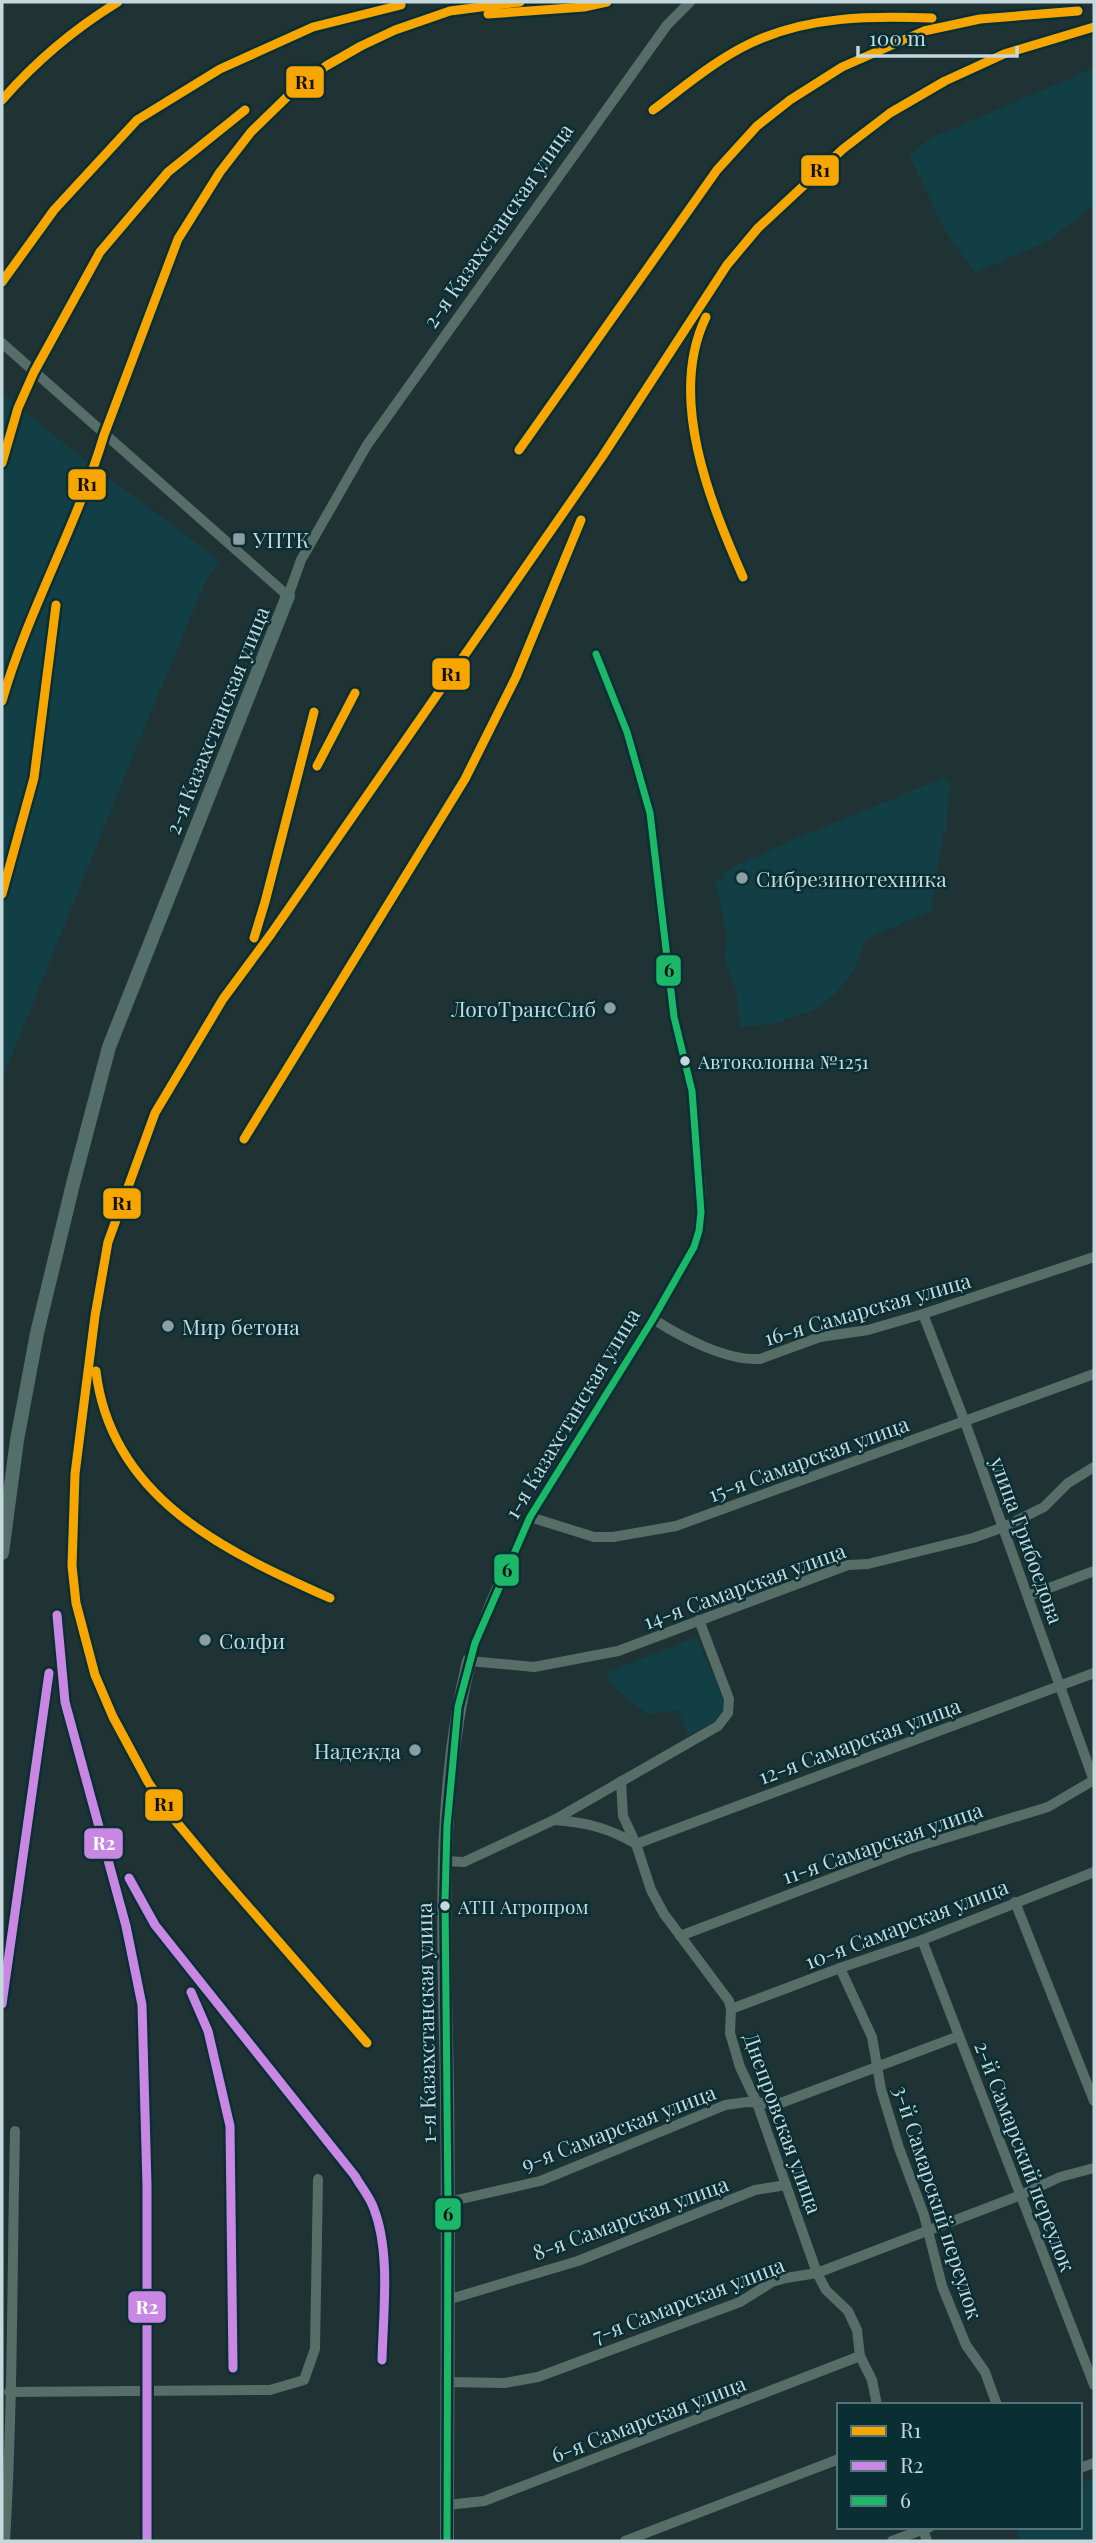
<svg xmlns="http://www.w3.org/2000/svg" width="1096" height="2543" viewBox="0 0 1096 2543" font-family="'Playfair Display',serif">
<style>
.built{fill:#113f45}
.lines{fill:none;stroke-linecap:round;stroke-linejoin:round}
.street{stroke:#566d68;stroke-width:10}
.secondary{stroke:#546e69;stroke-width:14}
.bus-1-casing{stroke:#092f35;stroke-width:12}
.bus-1{stroke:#1ab867;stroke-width:7}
.rail-1-casing{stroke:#092f35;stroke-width:14}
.rail-2-casing{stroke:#092f35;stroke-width:14}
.rail-1{stroke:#f7a600;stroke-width:9}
.rail-2{stroke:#c787e3;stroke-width:9}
.poi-dot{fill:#8b9ea2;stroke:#092f35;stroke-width:2.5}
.bus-dot{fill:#c5d8dc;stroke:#092f35;stroke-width:2.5}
.labels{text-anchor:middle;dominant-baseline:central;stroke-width:5;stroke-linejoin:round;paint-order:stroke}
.bus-label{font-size:19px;fill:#c5d8dc;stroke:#092f35;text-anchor:start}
.street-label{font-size:21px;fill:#c5d8dc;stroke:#092f35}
.poi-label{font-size:21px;fill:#c5d8dc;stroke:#092f35;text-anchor:start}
.line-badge{stroke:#092f35;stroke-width:2.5}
.badge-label{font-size:19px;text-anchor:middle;font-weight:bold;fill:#fff}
.pale-badge-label{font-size:19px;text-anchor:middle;font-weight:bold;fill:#111}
</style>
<rect width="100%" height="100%" fill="#1f3335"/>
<g class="built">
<path d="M1094,68V205L1048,241L975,273L945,231L909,155L931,138Z"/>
<path d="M2,394L94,467L219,560L204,585L138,743L2,1080Z"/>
<path d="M946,777L950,787L947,808V829L943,835L931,910L865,940L856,966L849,978L834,995L814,1010L773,1024L740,1027L736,990L725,963L727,936L715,879H725L722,872L804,835Z"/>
<path d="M696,1637L724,1699L723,1711L715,1721L688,1735L678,1710L647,1714L610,1684L606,1673Z"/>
<path d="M1094,2478V2541H1020L1015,2527H1080V2483Z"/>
</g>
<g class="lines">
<g class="street">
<path d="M2,343L288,596L301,560L367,445L667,25L690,2"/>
<path d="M596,654L627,732L650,813L674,1017L692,1091L701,1196L699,1231L694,1247L653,1319L530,1517L491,1601L469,1661L534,1667L618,1651L848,1565L868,1564L973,1538L1004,1527L1044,1507L1068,1483L1094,1467"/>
<path d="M923,1314L965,1422L1094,1781"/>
<path d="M653,1319C681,1337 726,1361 760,1359L820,1337L868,1330L923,1314L1094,1257"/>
<path d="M530,1517L594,1537H613L676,1526L1094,1374"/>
<path d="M1028,1596L1094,1571"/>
<path d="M621,1781L623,1816L636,1844L651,1890L664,1914L729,2001L731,2009L730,2033L740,2067L757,2103L817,2273L826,2290L848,2311L857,2330L860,2356L872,2380L877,2405"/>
<path d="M554,1820C585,1822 609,1828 636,1844L1094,1673"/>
<path d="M446,1861L464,1862L554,1820L718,1726L728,1713L729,1699L699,1620"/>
<path d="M1015,1902L1094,2101"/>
<path d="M680,1936L906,1850L1048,1807L1094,1780"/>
<path d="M922,1940L1094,2385"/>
<path d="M840,1968L872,2037L881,2089L899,2148L924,2215L942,2286L966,2345L985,2372L997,2405"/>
<path d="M731,2009L840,1968L922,1940L1094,1872"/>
<path d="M448,2202L540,2181L725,2105L747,2102L778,2104L959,2036"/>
<path d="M447,2300L578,2261L755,2190L786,2185"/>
<path d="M449,2382L505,2383L538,2377L740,2302L772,2282L786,2278L817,2273L1021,2195L1060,2177L1094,2168"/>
<path d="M9,2392L270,2390L304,2380L315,2349L318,2179"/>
<path d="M1080,2468L1094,2463"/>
<path d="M447,2505L484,2501L860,2356"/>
<path d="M922,2527L927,2541"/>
<path d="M5,2541C13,2405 12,2268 15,2131"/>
<path d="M625,2541L839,2459"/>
<path d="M892,2541L930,2527"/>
</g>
<g class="secondary">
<path d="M2,1553L17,1440L37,1333L73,1184L109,1047L288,596"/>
<path d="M447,2541C447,2392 449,2242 447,2092C445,1949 435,1801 469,1661"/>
</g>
<defs>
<path id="bus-1" d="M447,2541L448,2202L445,1900L447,1826L458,1707L475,1643L530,1517L653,1319L694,1247L699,1231L701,1212L692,1091L674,1017L650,813L627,732L596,654"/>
</defs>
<use href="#bus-1" class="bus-1-casing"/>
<use href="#bus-1" class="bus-1"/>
<defs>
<g id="rail-1">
<path d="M488,14L584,7L607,2"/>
<path d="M2,100C36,61 74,29 118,2"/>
<path d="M653,110C684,87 715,60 751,43C808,16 870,16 932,18"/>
<path d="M2,282L54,210L137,120L220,69L313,27L401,5"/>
<path d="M706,317C667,397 710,502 743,577"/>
<path d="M519,450L717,170L757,126L790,100L842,67L924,31L980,19L1078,11"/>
<path d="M2,463L18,408L34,372L100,252L168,172L245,110"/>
<path d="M2,701C28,610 77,526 104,435L178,239L220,172L251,132L290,94L326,66L361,46L395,30L450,11L520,2"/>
<path d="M317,766L355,693"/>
<path d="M2,894L34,778L56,605"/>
<path d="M254,938L265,902L314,712"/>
<path d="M244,1139L465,779L516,677L581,520"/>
<path d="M96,1371C111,1499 227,1552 330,1598"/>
<path d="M367,2043L219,1873L174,1819L148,1782L113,1717L95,1675L76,1603L72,1566L75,1474L95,1316L108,1242L155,1113L223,999L271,934L602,457L727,265L758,228L843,149L890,113L945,81L1004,54L1094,27"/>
</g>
<g id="rail-2">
<path d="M57,1615L65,1702L126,1926L142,2005L147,2185V2541"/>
<path d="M129,1878L155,1925L355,2176C361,2187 370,2197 374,2209C391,2253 383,2314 382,2360"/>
<path d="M191,1992L208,2031L230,2126L233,2368"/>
<path d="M2,2004L49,1673"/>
</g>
</defs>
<use href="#rail-1" class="rail-1-casing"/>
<use href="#rail-2" class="rail-2-casing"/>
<use href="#rail-1" class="rail-1"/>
<use href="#rail-2" class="rail-2"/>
</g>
<g class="poi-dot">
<rect x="232" y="532" width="14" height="14" rx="3.5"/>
<circle cx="742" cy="878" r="7"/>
<circle cx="610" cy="1008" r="7"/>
<circle cx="168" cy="1326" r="7"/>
<circle cx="205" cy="1640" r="7"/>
<circle cx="415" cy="1750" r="7"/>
</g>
<g class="bus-dot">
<circle cx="685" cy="1061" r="6"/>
<circle cx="445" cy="1906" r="6"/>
</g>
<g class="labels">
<g class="bus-label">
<text x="698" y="1061">Автоколонна №1251</text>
<text x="458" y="1906">АТП Агропром</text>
</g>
<g class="street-label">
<text transform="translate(497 225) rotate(-55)">2-я Казахстанская улица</text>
<text transform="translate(216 720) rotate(-68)">2-я Казахстанская улица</text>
<text transform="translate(867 1308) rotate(-16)">16-я Самарская улица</text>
<text transform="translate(571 1413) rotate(-59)">1-я Казахстанская улица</text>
<text transform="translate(808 1458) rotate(-20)">15-я Самарская улица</text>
<text transform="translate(1028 1540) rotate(70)">улица Грибоедова</text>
<text transform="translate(744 1585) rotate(-20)">14-я Самарская улица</text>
<text transform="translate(859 1740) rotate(-20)">12-я Самарская улица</text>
<text transform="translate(882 1842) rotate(-19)">11-я Самарская улица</text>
<text transform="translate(906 1923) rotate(-21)">10-я Самарская улица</text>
<text transform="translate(425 2023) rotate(-91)">1-я Казахстанская улица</text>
<text transform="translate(784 2123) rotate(70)">Днепровская улица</text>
<text transform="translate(618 2127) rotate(-21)">9-я Самарская улица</text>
<text transform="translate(1026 2156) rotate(69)">2-й Самарский переулок</text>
<text transform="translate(939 2202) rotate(72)">3-й Самарский переулок</text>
<text transform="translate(630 2217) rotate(-20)">8-я Самарская улица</text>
<text transform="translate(688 2299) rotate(-21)">7-я Самарская улица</text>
<text transform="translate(648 2418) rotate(-21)">6-я Самарская улица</text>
</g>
<g class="poi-label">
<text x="253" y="539">УПТК</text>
<text x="756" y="878">Сибрезинотехника</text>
<text x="596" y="1008" text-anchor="end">ЛогоТрансСиб</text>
<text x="182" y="1326">Мир бетона</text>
<text x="219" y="1640">Солфи</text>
<text x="401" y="1750" text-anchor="end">Надежда</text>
</g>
</g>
<g class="line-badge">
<rect x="285" y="65" width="40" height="34" rx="7" fill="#f7a600"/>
<rect x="800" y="154" width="40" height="33" rx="7" fill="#f7a600"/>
<rect x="67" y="468" width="40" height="33" rx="7" fill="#f7a600"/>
<rect x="431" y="657" width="40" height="34" rx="7" fill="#f7a600"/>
<rect x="655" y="954" width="27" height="33" rx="7" fill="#1ab867"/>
<rect x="102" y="1187" width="40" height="33" rx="7" fill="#f7a600"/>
<rect x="493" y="1553" width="27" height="34" rx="7" fill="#1ab867"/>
<rect x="144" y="1788" width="40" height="34" rx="7" fill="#f7a600"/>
<rect x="83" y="1827" width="41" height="33" rx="7" fill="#c787e3"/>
<rect x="434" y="2197" width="28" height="34" rx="7" fill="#1ab867"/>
<rect x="127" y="2290" width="40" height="34" rx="7" fill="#c787e3"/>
</g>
<g class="badge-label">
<text x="104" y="1850">R2</text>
<text x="147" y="2314">R2</text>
</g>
<g class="pale-badge-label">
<text x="305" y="89">R1</text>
<text x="820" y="177">R1</text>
<text x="87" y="491">R1</text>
<text x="451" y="681">R1</text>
<text x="669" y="977">6</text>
<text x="122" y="1210">R1</text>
<text x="507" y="1577">6</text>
<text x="164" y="1811">R1</text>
<text x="448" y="2221">6</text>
</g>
<rect width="1096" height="2543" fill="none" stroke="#c5d8dc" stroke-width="7"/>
<rect x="837" y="2403" width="245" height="126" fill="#092f35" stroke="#547378" stroke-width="2"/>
<rect x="851" y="2426" width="35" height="10" fill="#f7a600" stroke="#547378" stroke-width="2"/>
<text x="900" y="2438" font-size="21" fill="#c5d8dc">R1</text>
<rect x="851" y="2461" width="35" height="10" fill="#c787e3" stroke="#547378" stroke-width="2"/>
<text x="900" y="2473" font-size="21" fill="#c5d8dc">R2</text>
<rect x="851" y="2496" width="35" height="10" fill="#1ab867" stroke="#547378" stroke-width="2"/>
<text x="900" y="2508" font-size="21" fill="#c5d8dc">6</text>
<path d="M858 46v10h159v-10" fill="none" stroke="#c5d8dc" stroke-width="3.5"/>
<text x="869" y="46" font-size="21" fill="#c5d8dc" stroke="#092f35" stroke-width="5" paint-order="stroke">100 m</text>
</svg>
